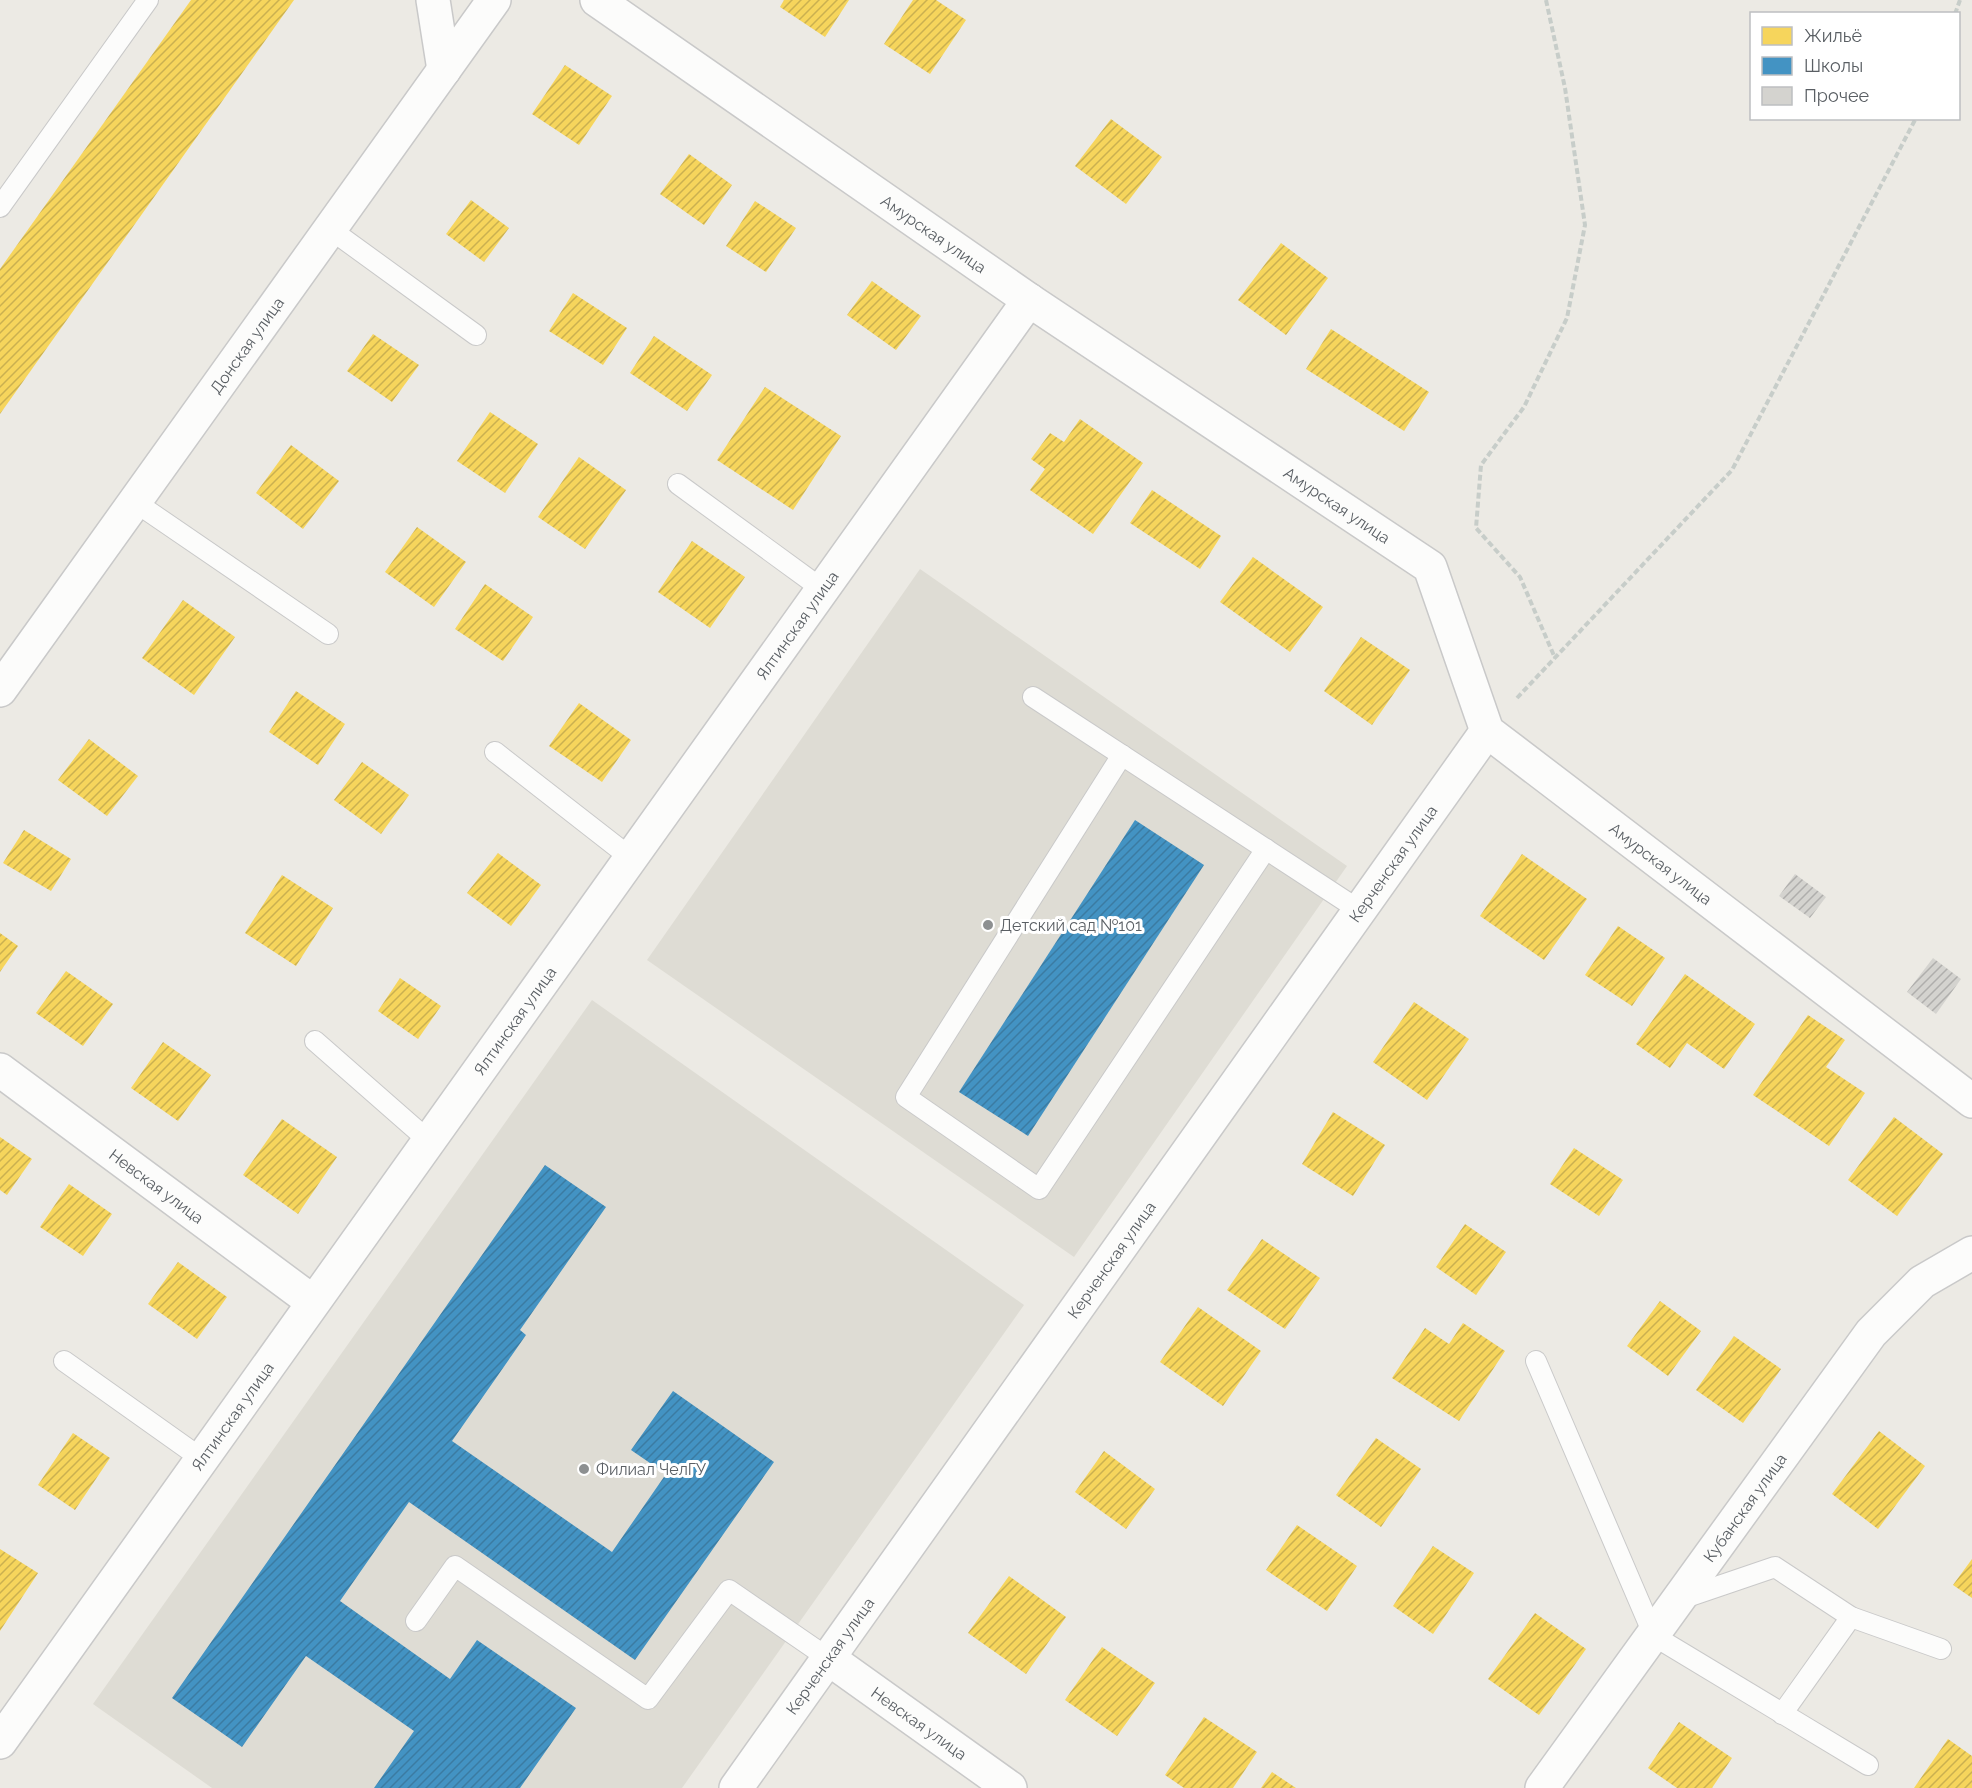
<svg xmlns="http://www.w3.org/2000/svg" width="1972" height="1788" viewBox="0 0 1972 1788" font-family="Raleway,sans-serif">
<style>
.education{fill:#dedcd4}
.homes{fill:url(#homes-hatch)}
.schools{fill:url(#schools-hatch)}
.building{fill:url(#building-hatch)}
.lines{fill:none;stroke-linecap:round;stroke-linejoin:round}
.service-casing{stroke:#c9c9c9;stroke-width:22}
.minor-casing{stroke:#c9c9c9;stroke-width:36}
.path{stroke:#c7cdc9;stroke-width:4;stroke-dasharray:6 3;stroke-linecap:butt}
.service{stroke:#fcfcfb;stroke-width:20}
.minor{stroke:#fcfcfb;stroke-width:33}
.poi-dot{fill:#8d9091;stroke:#fff;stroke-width:2}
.labels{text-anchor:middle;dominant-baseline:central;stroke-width:6;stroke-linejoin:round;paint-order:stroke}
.street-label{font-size:16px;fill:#5a5f64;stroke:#fff}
.poi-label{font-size:16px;fill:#5a5f64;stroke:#fff;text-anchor:start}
</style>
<defs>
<pattern id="homes-hatch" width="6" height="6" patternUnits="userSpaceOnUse" patternTransform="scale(1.5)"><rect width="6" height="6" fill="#f6d55c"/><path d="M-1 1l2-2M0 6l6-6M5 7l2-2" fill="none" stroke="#cab050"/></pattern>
<pattern id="schools-hatch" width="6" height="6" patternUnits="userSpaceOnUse" patternTransform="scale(1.5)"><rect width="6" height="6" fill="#4393c3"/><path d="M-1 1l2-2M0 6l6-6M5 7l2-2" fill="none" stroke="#3b7ba2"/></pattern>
<pattern id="building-hatch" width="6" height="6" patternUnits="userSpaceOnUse" patternTransform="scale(1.5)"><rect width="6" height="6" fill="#d4d3cf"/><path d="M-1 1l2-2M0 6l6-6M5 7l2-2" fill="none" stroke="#afaeac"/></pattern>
</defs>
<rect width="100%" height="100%" fill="#eceae4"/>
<g class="education">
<path d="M920,569L1347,866L1074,1257L647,960Z"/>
<path d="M592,1000L1024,1305L682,1788H212L93,1704Z"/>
</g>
<g class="homes">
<path d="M191,0H294L0,414V269Z"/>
<path d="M784,0H849L825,37L780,7Z"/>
<path d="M913,0H936L966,20L930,74L884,44Z"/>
<path d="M565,65L612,96L579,145L532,114Z"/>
<path d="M1111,119L1162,157L1126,204L1075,166Z"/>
<path d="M689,154L732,185L704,225L660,194Z"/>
<path d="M471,200L509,228L484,262L446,234Z"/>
<path d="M755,201L796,228L766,272L726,246Z"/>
<path d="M1281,243L1328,278L1286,335L1238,300Z"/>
<path d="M872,281L921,316L896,350L847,315Z"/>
<path d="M573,293L627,328L603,365L549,331Z"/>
<path d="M1331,329L1429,392L1404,431L1306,369Z"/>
<path d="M373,334L419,365L392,402L347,371Z"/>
<path d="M654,336L712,375L687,411L630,373Z"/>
<path d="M765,387L841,436L793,510L717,460Z"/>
<path d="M490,412L538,444L505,493L457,461Z"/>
<path d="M1080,419L1143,463L1093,534L1030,490L1045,469L1031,459L1050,433L1064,442Z"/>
<path d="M291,445L339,481L303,529L256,493Z"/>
<path d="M579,457L626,490L585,549L538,517Z"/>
<path d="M1152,490L1221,536L1200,569L1130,523Z"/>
<path d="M417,527L466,562L434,607L385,572Z"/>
<path d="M692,541L745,577L710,628L658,592Z"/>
<path d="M1253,557L1323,607L1290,652L1220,602Z"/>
<path d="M485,584L533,617L503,661L455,629Z"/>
<path d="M183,600L235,637L194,695L142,658Z"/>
<path d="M1361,637L1410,670L1372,725L1324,691Z"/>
<path d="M296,691L345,724L318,765L269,732Z"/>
<path d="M579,703L631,740L602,782L549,746Z"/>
<path d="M89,739L138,776L107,816L58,780Z"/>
<path d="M362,762L409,795L381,834L334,800Z"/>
<path d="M24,830L71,859L51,891L3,863Z"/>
<path d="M498,853L541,885L511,926L467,893Z"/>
<path d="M1522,854L1587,899L1544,960L1480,916Z"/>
<path d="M282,875L333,908L296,966L245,933Z"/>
<path d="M1618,926L1665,958L1632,1006L1585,975Z"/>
<path d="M0,933L18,946L0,972Z"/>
<path d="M66,971L113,1004L83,1046L36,1013Z"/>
<path d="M1685,974L1755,1024L1724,1069L1687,1043L1670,1068L1636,1044Z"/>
<path d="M400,978L441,1006L418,1039L378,1011Z"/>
<path d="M1414,1002L1469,1039L1427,1100L1373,1062Z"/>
<path d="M1808,1015L1845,1040L1826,1067L1865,1093L1829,1146L1753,1095Z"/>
<path d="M163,1042L211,1075L178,1121L131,1088Z"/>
<path d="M1333,1112L1385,1145L1353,1196L1302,1164Z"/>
<path d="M1894,1117L1943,1154L1897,1216L1848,1180Z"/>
<path d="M282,1119L337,1157L298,1214L243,1175Z"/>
<path d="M0,1137L32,1159L7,1195L0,1190Z"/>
<path d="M1574,1148L1623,1180L1599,1216L1550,1184Z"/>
<path d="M69,1184L112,1214L83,1256L40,1227Z"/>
<path d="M1465,1224L1506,1252L1476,1295L1436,1267Z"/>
<path d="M1262,1239L1320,1278L1285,1329L1227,1290Z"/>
<path d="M178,1262L227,1297L197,1339L148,1304Z"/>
<path d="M1660,1301L1701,1331L1668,1376L1627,1346Z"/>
<path d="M1198,1307L1261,1351L1223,1406L1160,1362Z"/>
<path d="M1463,1323L1505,1351L1459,1421L1392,1378L1425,1328L1449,1344Z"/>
<path d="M1734,1336L1781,1369L1743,1423L1696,1390Z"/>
<path d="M1879,1431L1925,1466L1878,1529L1832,1494Z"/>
<path d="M73,1433L110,1458L75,1510L38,1485Z"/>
<path d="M1376,1438L1421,1469L1381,1527L1336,1495Z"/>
<path d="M1104,1451L1155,1489L1126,1529L1075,1492Z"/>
<path d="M1297,1525L1357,1566L1327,1611L1266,1570Z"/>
<path d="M1433,1546L1474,1573L1433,1634L1393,1606Z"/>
<path d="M0,1549L38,1573L0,1631Z"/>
<path d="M1972,1559V1598L1953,1585Z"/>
<path d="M1009,1576L1066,1617L1026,1674L968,1633Z"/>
<path d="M1535,1613L1586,1649L1539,1715L1488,1679Z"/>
<path d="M1102,1647L1155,1683L1117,1736L1065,1700Z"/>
<path d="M1204,1717L1257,1752L1233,1788H1184L1165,1775Z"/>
<path d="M1679,1722L1732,1758L1712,1788H1677L1648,1768Z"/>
<path d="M1948,1739L1972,1756V1788H1914Z"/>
<path d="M1272,1772L1296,1788H1261Z"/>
</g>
<g class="schools">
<path d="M1135,820L1204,865L1028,1136L959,1092Z"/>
<path d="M545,1165L606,1207L520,1330L526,1335L452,1441L612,1552L666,1474L631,1450L673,1391L774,1462L635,1660L409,1502L340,1601L450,1679L477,1640L576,1708L520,1788H374L414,1731L306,1656L242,1747L172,1698Z"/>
</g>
<g class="building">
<path d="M1795,874L1826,897L1810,918L1779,896Z"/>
<path d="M1933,958L1961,979L1936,1014L1907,992Z"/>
</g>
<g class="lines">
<defs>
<g id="service">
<path d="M0,207L148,0"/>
<path d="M330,229L476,335"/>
<path d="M678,484L822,589"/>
<path d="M135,502L328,634"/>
<path d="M1033,697L1359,910"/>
<path d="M495,752L631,858"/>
<path d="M1122,755L906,1097L1039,1189L1266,849"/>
<path d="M315,1041L429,1141"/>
<path d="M64,1361L202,1459"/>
<path d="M1536,1361L1654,1636L1868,1765"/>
<path d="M1681,1599L1775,1567L1851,1617L1941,1649"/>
<path d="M416,1621L455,1566L648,1699L729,1590L828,1658"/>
<path d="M1782,1714L1851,1617"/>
</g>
<g id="minor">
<path d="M433,0L444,70"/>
<path id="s1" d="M597,0L1029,300L1430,567L1487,731L1972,1101"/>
<path id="s2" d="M0,690L494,0"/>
<path id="s3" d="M0,1070L313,1302"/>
<path id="s4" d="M828,1658L1010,1788"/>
<path id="s5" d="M0,1742L1029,300"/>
<path id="s6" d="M736,1788L1487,731"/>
<path id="s7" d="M1542,1788L1871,1333L1922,1282L1972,1253"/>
</g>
</defs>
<use href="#service" class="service-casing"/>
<use href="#minor" class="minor-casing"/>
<g class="path">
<path d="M1546,0L1565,88L1585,225L1567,318L1524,407L1481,465L1476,528L1520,577L1555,658"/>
<path d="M1955,14L1960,0"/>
<path d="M1517,698L1732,470L1916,118"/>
</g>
<use href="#service" class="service"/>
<use href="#minor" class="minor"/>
</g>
<g class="poi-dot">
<circle cx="988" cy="925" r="6"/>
<circle cx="584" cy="1469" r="6"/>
</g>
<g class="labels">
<g class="street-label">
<text stroke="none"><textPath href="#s1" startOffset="410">Амурская улица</textPath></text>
<text stroke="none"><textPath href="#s2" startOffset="424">Донская улица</textPath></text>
<text stroke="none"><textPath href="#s1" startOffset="896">Амурская улица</textPath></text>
<text stroke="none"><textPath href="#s5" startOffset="1372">Ялтинская улица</textPath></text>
<text stroke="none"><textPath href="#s6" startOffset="1134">Керченская улица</textPath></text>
<text stroke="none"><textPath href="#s1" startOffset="1400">Амурская улица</textPath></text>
<text stroke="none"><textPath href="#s5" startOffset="886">Ялтинская улица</textPath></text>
<text stroke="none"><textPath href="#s3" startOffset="195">Невская улица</textPath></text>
<text stroke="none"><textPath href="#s6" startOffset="648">Керченская улица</textPath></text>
<text stroke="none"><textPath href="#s5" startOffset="400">Ялтинская улица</textPath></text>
<text stroke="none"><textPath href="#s7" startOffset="346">Кубанская улица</textPath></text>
<text stroke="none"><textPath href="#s6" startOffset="162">Керченская улица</textPath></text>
<text stroke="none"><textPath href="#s4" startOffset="112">Невская улица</textPath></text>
</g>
<g class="poi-label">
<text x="1000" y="925">Детский сад №101</text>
<text x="596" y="1469">Филиал ЧелГУ</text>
</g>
</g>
<rect x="1750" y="12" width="210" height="108" fill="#ffffff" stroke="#bdbfc1" stroke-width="1.5"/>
<rect x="1762" y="27" width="30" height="18" fill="#f6d55c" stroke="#bdbfc1" stroke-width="1.5"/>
<text x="1804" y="42" font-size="18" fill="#5a5f64">Жильё</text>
<rect x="1762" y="57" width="30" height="18" fill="#4393c3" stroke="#bdbfc1" stroke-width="1.5"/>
<text x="1804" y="72" font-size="18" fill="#5a5f64">Школы</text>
<rect x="1762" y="87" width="30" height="18" fill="#d4d3cf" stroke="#bdbfc1" stroke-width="1.5"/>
<text x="1804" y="102" font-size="18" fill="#5a5f64">Прочее</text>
</svg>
